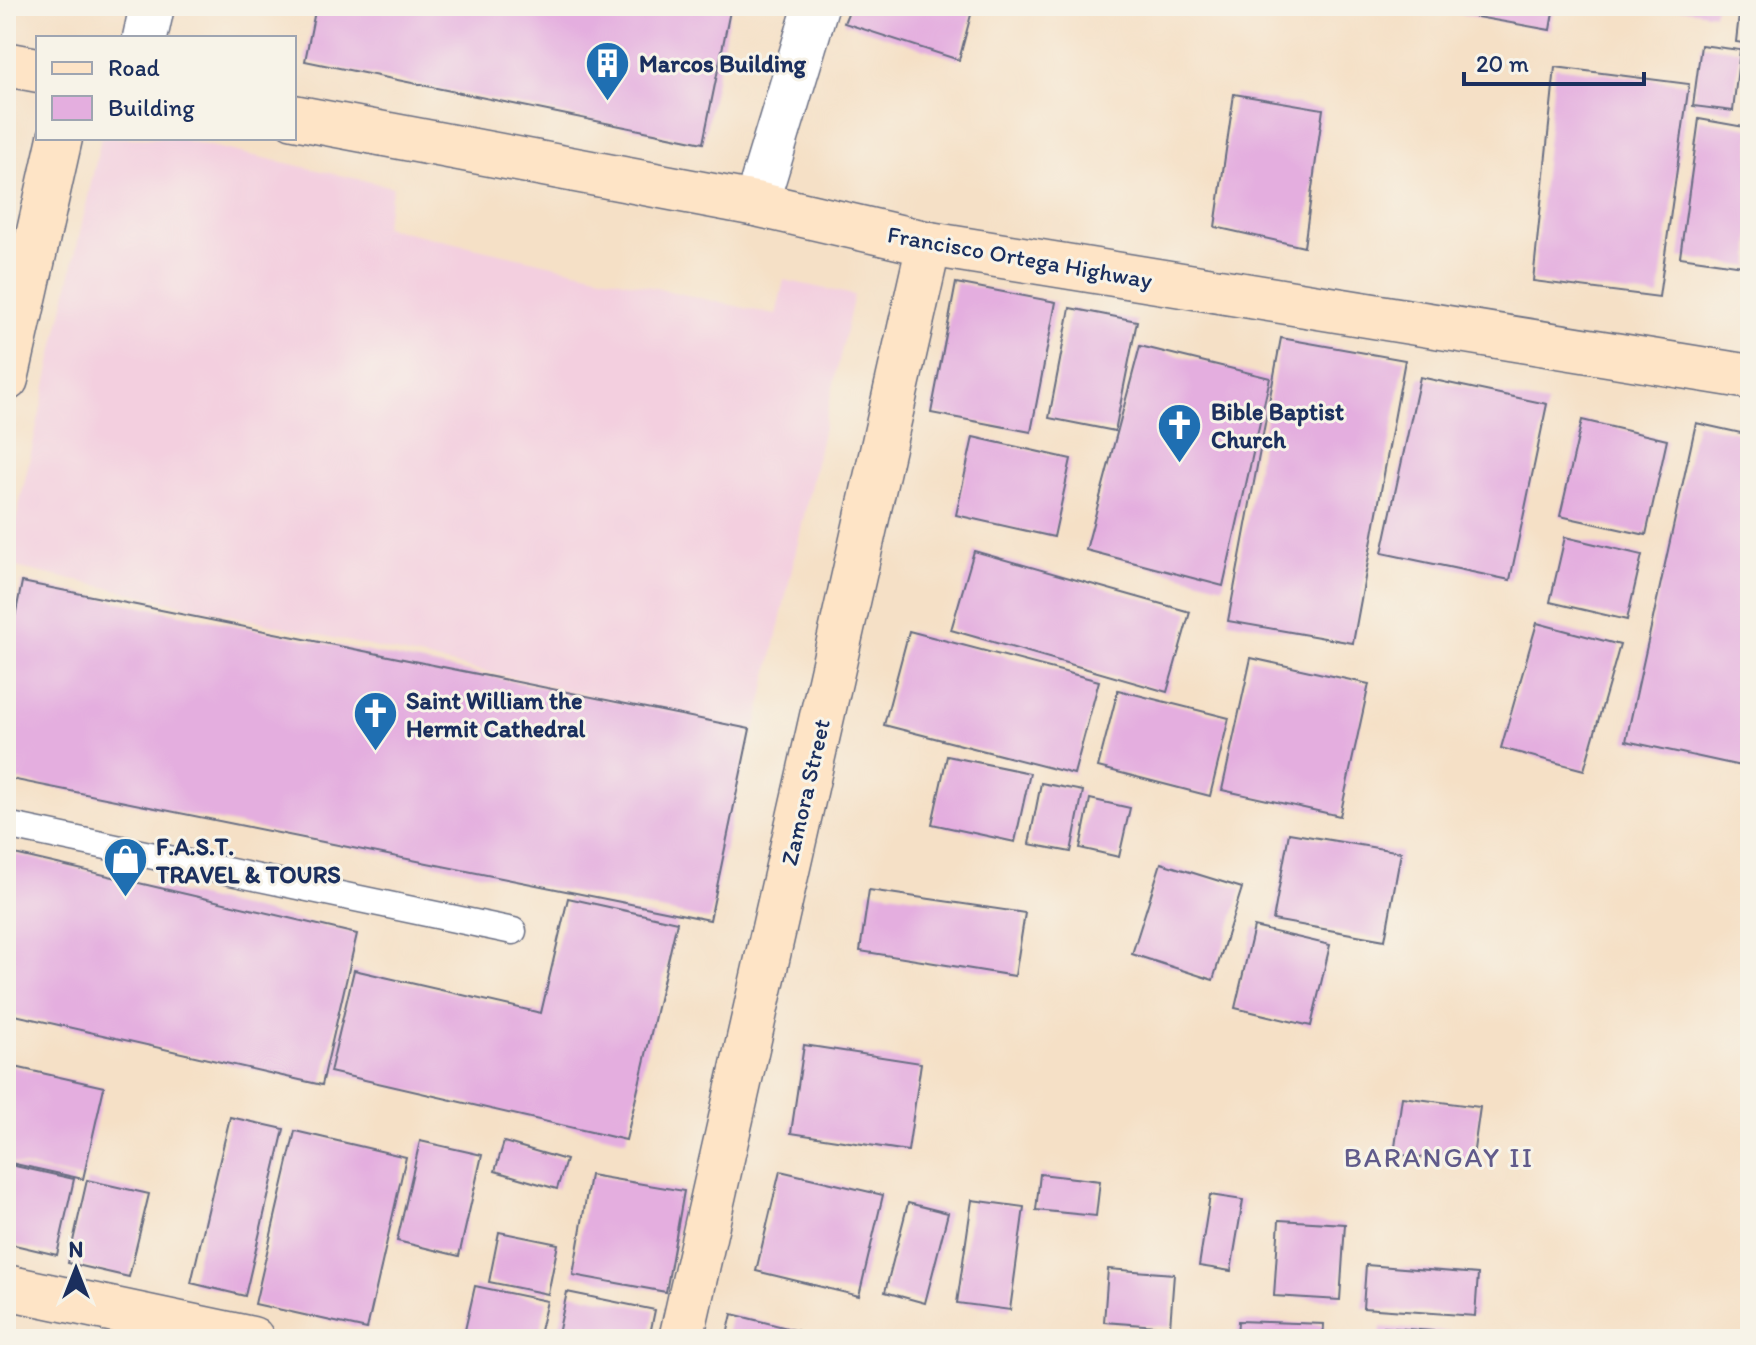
<svg xmlns="http://www.w3.org/2000/svg" width="1756" height="1345" viewBox="0 0 1756 1345" font-family="Itim,sans-serif">
<style>
.built{fill:#f3cfdf}
.building{fill:#e4aedf}
.lines{fill:none;stroke-linecap:round;stroke-linejoin:round}
.lane-casing{stroke:#676d82;stroke-width:29}
.street-casing{stroke:#676d82;stroke-width:47}
.secondary-casing{stroke:#676d82;stroke-width:47}
.lane{stroke:#fff;stroke-width:26}
.street{stroke:#fff;stroke-width:44}
.secondary{stroke:#fee4c6;stroke-width:44}
.labels{text-anchor:middle;dominant-baseline:central;stroke-width:6;stroke-linejoin:round;paint-order:stroke}
.poi-label{font-size:24px;font-weight:bold;fill:#1b2f5e;stroke:#f7f3e8;text-anchor:start}
.street-label{font-size:24px;fill:#1b2f5e;stroke:#f7f3e8}
.quarter-label{font-size:28px;letter-spacing:2px;fill:#615b8b;stroke:#f7f3e8}
</style>
<rect width="100%" height="100%" fill="#f7f3e8"/>
<filter id="ink" filterUnits="userSpaceOnUse"><feTurbulence type="fractalNoise" baseFrequency=".0125" numOctaves="2"/><feDisplacementMap in="SourceGraphic" scale="16" xChannelSelector="R" yChannelSelector="G"/><feConvolveMatrix kernelMatrix="1 2 1 2 8 2 1 2 1" color-interpolation-filters="sRGB"/></filter>
<filter id="wash" filterUnits="userSpaceOnUse"><feTurbulence type="fractalNoise" baseFrequency=".006" numOctaves="4" result="noise"/><feDisplacementMap in="SourceGraphic" scale="32" xChannelSelector="R" yChannelSelector="G"/><feGaussianBlur stdDeviation="1.8" result="paint"/><feColorMatrix in="noise" values="0 0 0 0 0 0 0 0 0 0 0 0 0 0 0 0 0 1.4 0 .05"/><feComposite in="paint" operator="in"/></filter>
<g filter="url(#wash)">
<rect width="100%" height="100%" fill="#f5e0c6"/>
<path class="built" d="M101,138H175L393,187L384,227L776,315L784,280L854,295L755,732L6,565Z"/>
<g id="blocks">
<g class="building">
<path d="M316,6H731L703,143L305,61Z"/>
<path d="M851,6H956L972,11L959,60L844,23Z"/>
<path d="M1438,6H1554L1550,30L1437,10Z"/>
<path d="M1664,6H1715L1714,14Z"/>
<path d="M1740,6H1750V44L1736,42Z"/>
<path d="M1701,45L1740,50L1733,111L1693,106Z"/>
<path d="M1555,67L1689,84L1659,297L1533,281Z"/>
<path d="M1234,94L1323,109L1304,247L1215,227Z"/>
<path d="M1699,119L1750,128V267L1680,257Z"/>
<path d="M956,283L1056,302L1031,432L931,413Z"/>
<path d="M1070,308L1137,321L1115,431L1049,418Z"/>
<path d="M1281,338L1405,360L1353,643L1228,621Z"/>
<path d="M1140,346L1270,378L1223,586L1086,550Z"/>
<path d="M1420,377L1547,404L1510,580L1382,553Z"/>
<path d="M1582,420L1667,440L1646,535L1560,516Z"/>
<path d="M1696,423L1750,435V768L1626,741Z"/>
<path d="M973,437L1071,459L1054,537L956,515Z"/>
<path d="M1565,537L1642,555L1627,620L1550,602Z"/>
<path d="M974,551L1190,612L1167,692L951,630Z"/>
<path d="M22,582L750,729L710,920L6,778V661Z"/>
<path d="M1537,623L1620,645L1584,770L1501,748Z"/>
<path d="M909,631L1099,681L1074,774L884,725Z"/>
<path d="M1251,658L1369,684L1340,816L1222,790Z"/>
<path d="M1118,690L1229,718L1210,796L1098,767Z"/>
<path d="M947,756L1030,773L1015,842L932,824Z"/>
<path d="M1041,783L1083,791L1071,852L1029,844Z"/>
<path d="M1090,799L1130,808L1119,857L1080,848Z"/>
<path d="M1289,833L1401,852L1385,940L1273,920Z"/>
<path d="M6,852L357,934L322,1085L6,1013Z"/>
<path d="M1161,863L1242,888L1213,980L1132,954Z"/>
<path d="M869,890L1025,913L1015,976L860,951Z"/>
<path d="M568,898L677,922L626,1140L330,1072L354,970L541,1013Z"/>
<path d="M1254,927L1330,945L1311,1026L1235,1008Z"/>
<path d="M804,1045L921,1063L908,1151L791,1133Z"/>
<path d="M6,1065L104,1087L83,1179L6,1162Z"/>
<path d="M1402,1097L1480,1107L1472,1164L1394,1154Z"/>
<path d="M230,1117L284,1129L245,1296L191,1283Z"/>
<path d="M295,1131L406,1157L367,1329L255,1304Z"/>
<path d="M420,1141L482,1155L459,1256L397,1241Z"/>
<path d="M504,1142L566,1160L557,1189L495,1171Z"/>
<path d="M6,1164L74,1179L57,1255L6,1243Z"/>
<path d="M780,1171L883,1195L859,1296L756,1271Z"/>
<path d="M1040,1174L1100,1181L1096,1216L1036,1210Z"/>
<path d="M590,1175L684,1191L666,1292L573,1275Z"/>
<path d="M87,1180L149,1194L129,1277L68,1263Z"/>
<path d="M1210,1195L1243,1200L1231,1271L1199,1266Z"/>
<path d="M972,1200L1024,1207L1010,1310L957,1303Z"/>
<path d="M908,1203L948,1213L925,1303L885,1292Z"/>
<path d="M1279,1220L1345,1224L1340,1300L1274,1296Z"/>
<path d="M499,1232L558,1244L548,1294L489,1282Z"/>
<path d="M1366,1265L1478,1274L1475,1316L1363,1308Z"/>
<path d="M1108,1269L1174,1274L1170,1327L1104,1322Z"/>
<path d="M475,1286L547,1301L538,1339H463Z"/>
<path d="M567,1292L655,1310L649,1339H557Z"/>
<path d="M732,1314L803,1332L802,1339H726Z"/>
<path d="M1238,1321L1324,1324L1323,1339H1237Z"/>
<path d="M1381,1327L1496,1336V1339H1380Z"/>
</g>
</g>
</g>
<g filter="url(#ink)">
<use href="#blocks" fill-opacity="0" stroke="#676d82" stroke-width="2"/>
<g class="lines">
<defs>
<path id="lane" d="M6,825L513,931"/>
<g id="street">
<path d="M145,38L152,6"/>
<path d="M756,204L816,6"/>
</g>
<g id="secondary">
<path d="M6,64L38,70"/>
<path d="M294,117L756,204L929,244L1750,377"/>
<path d="M6,379L60,138"/>
<path d="M6,1287L252,1339"/>
<path d="M681,1339L929,244"/>
</g>
</defs>
<use href="#lane" class="lane-casing"/>
<use href="#street" class="street-casing"/>
<use href="#secondary" class="secondary-casing"/>
<use href="#lane" class="lane"/>
<use href="#street" class="street"/>
<use href="#secondary" class="secondary"/>
</g>
</g>
<defs>
<symbol id="building-pin" viewBox="-11 -11 22 30"><path d="M0 17L-7.5 6A9.5 9.5 0 1 1 7.5 6Z" fill="#1f6fb2" stroke="#f7f3e8"/><path d="M-4-6H4V6H1V3H-1V6H-4ZM-2.5-4.3h1.7v1.8h-1.7ZM.8-4.3h1.7v1.8H.8ZM-2.5-1h1.7V.8h-1.7ZM.8-1h1.7V.8H.8Z" fill="#fff"/></symbol>
<symbol id="church-pin" viewBox="-11 -11 22 30"><path d="M0 17L-7.5 6A9.5 9.5 0 1 1 7.5 6Z" fill="#1f6fb2" stroke="#f7f3e8"/><path d="M-1.2-6h2.4v3.5h3.3v2.4h-3.3V6h-2.4V-.1h-3.3v-2.4h3.3Z" fill="#fff"/></symbol>
<symbol id="shop-pin" viewBox="-11 -11 22 30"><path d="M0 17L-7.5 6A9.5 9.5 0 1 1 7.5 6Z" fill="#1f6fb2" stroke="#f7f3e8"/><path d="M-5-2.5h2.3a2.7 3.5 0 0 1 5.4 0H5L5.5 6h-11ZM-1.5-2.5h3a1.5 2.3 0 0 0-3 0Z" fill="#fff"/></symbol>
</defs>
<g fill-rule="evenodd">
<use href="#building-pin" x="582" y="38" width="51" height="69"/>
<use href="#church-pin" x="1154" y="400" width="51" height="69"/>
<use href="#church-pin" x="350" y="688" width="51" height="69"/>
<use href="#shop-pin" x="100" y="834" width="51" height="69"/>
</g>
<g class="labels">
<g class="poi-label">
<text x="639" y="63">Marcos Building</text>
<text x="1211" y="411">Bible Baptist<tspan x="1211" dy="28">Church</tspan></text>
<text x="406" y="700">Saint William the<tspan x="406" dy="28">Hermit Cathedral</tspan></text>
<text x="156" y="846">F.A.S.T.<tspan x="156" dy="28">TRAVEL &amp; TOURS</tspan></text>
</g>
<g class="street-label">
<text transform="translate(1020 257) rotate(10)">Francisco Ortega Highway</text>
<text transform="translate(805 792) rotate(-77)">Zamora Street</text>
</g>
<g class="quarter-label">
<text x="1439" y="1157">BARANGAY II</text>
</g>
</g>
<rect width="1756" height="1345" fill="none" stroke="#f7f3e8" stroke-width="32"/>
<rect x="36" y="36" width="260" height="104" fill="#f7f3e8" stroke="#9fa5b1" stroke-width="2"/>
<rect x="52" y="62" width="40" height="12" fill="#fee4c6" stroke="#9fa5b1" stroke-width="2"/>
<text x="108" y="76" font-size="24" fill="#1b2f5e">Road</text>
<rect x="52" y="96" width="40" height="24" fill="#e4aedf" stroke="#9fa5b1" stroke-width="2"/>
<text x="108" y="116" font-size="24" fill="#1b2f5e">Building</text>
<g transform="translate(76 1269)" stroke="#f7f3e8" stroke-width="6" paint-order="stroke">
<path d="M0-6L14 30L0 20L-14 30Z" fill="#1b2f5e"/>
<text y="-12" font-size="22" font-weight="bold" text-anchor="middle" fill="#1b2f5e">N</text>
</g>
<path d="M1464 72v12h180v-12" fill="none" stroke="#1b2f5e" stroke-width="4"/>
<text x="1476" y="72" font-size="24" fill="#1b2f5e" stroke="#f7f3e8" stroke-width="6" paint-order="stroke">20 m</text>
</svg>
